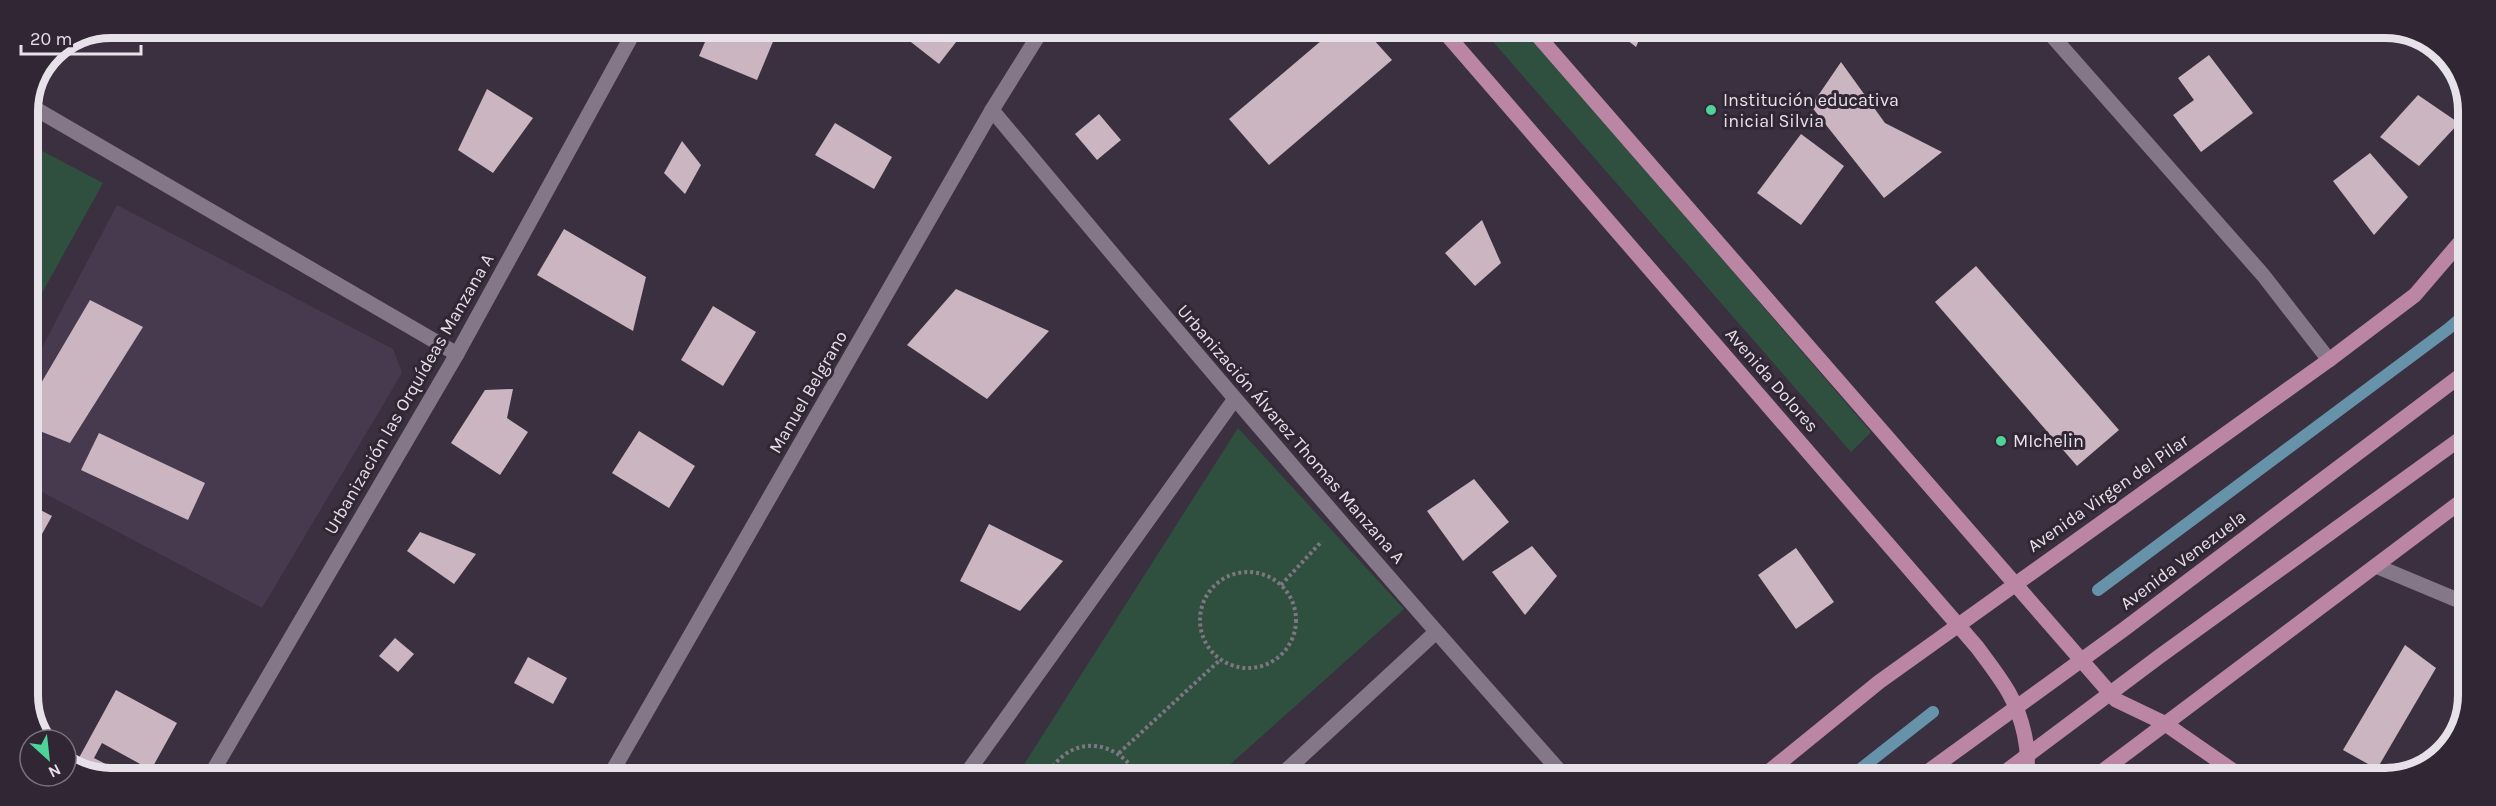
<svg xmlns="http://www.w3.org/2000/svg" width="2496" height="806" viewBox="0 0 2496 806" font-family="Karla,sans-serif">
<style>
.built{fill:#473a4e}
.green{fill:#30503f}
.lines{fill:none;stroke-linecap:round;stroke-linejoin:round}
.stream{stroke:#6793aa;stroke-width:12}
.building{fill:#cab5c1}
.path{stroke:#7e7683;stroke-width:4;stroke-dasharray:3 3;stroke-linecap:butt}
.minor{stroke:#837788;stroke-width:15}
.major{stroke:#bb85a4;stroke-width:15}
.poi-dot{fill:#4ed399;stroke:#302634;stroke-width:2}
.labels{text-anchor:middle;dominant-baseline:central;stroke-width:6;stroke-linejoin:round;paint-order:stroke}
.poi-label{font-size:18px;fill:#e7e1ea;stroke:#302634;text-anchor:start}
.street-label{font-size:18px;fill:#e7e1ea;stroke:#302634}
.rim{fill:none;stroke:#e7e1ea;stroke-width:8}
</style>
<rect width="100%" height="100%" fill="#3a303f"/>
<path class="built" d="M117,205L393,349L402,373L262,608L27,484V376Z"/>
<g class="green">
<path d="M1482,29H1524L1871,432L1851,452Z"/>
<path d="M27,143L103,183L27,320Z"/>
<path d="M1238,428L1404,609L1216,777H1016Z"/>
</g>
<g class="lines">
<g class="stream">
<path d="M2098,590L2448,329L2468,312"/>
<path d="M1849,778L1933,712"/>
</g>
</g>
<g class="building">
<path d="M711,28H766L777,32L757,80L699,56Z"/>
<path d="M893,28H967L939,64Z"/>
<path d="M1335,29H1364L1392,60L1269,165L1229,119Z"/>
<path d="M1613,29H1644L1636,47Z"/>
<path d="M2209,55L2253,113L2201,152L2173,115L2194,100L2178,78Z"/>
<path d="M1841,62L1885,123L1942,152L1884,198L1811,106Z"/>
<path d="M487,89L533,118L493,173L458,150Z"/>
<path d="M2418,95L2459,123L2419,166L2380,137Z"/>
<path d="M1099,114L1121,140L1097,160L1075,134Z"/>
<path d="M835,123L892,157L874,189L815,155Z"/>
<path d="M1801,134L1844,166L1801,225L1757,193Z"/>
<path d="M682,141L701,165L685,194L664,173Z"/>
<path d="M2370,153L2408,197L2374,235L2333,181Z"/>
<path d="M1482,220L1501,263L1475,286L1445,253Z"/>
<path d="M564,229L646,277L633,331L537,275Z"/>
<path d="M1976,266L2119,430L2077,466L1935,302Z"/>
<path d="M956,289L1049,331L987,399L907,345Z"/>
<path d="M90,300L143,327L70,443L27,426V407Z"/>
<path d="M713,306L756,332L723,386L681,360Z"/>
<path d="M513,389L507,418L528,432L500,475L451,443L485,390Z"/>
<path d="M639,431L695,466L669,508L612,473Z"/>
<path d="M99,433L205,483L188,520L81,470Z"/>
<path d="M1474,479L1509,522L1463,561L1427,511Z"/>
<path d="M27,503L52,516L27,561Z"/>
<path d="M989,524L1063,561L1020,611L960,581Z"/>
<path d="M420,532L476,554L454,584L407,551Z"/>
<path d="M1532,546L1557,576L1525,615L1492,572Z"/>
<path d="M1796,548L1834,602L1796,629L1758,575Z"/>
<path d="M395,638L414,654L398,672L379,656Z"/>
<path d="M2405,645L2436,668L2377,769L2343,750Z"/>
<path d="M528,657L567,678L553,704L514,683Z"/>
<path d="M116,690L177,723L151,770L102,743L94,758L129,776H89L74,767Z"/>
</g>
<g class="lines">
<g class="path">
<circle cx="1248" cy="620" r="48"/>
<path d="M1281,585L1322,541"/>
<path d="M1119,753L1220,660"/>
<path d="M1000,775L1017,777"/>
<path d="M1047,777C1067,734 1117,737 1138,777"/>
</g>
<g class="minor">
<path d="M2046,29L2263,275L2329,360"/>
<path d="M29,105L457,354"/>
<path d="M992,110C1180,336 1370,559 1566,778"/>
<path d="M2376,566L2467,604"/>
<path d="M210,776L457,354L636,28"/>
<path d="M609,777L992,110L1043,28"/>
<path d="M964,777L1234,400"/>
<path d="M1278,778L1436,632"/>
</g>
<g class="major">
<path d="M1442,29L1977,647C1988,662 2000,677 2009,693C2022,716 2032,753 2025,779"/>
<path d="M1532,29L2116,700L2164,723L2245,779"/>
<path d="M1761,778L1879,682L2329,360L2415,295L2468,233"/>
<path d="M1919,778L2123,630L2468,370"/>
<path d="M1997,778L2160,656L2467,434"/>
<path d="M2092,779L2467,497"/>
</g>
</g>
<g class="poi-dot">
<circle cx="1711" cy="110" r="6"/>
<circle cx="2001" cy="441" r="6"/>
</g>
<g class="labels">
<g class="poi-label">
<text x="1723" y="100">Institución educativa<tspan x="1723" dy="21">inicial Silvia</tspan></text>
<text x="2013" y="441">MIchelin</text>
</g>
<g class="street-label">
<text transform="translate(1772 380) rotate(49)">Avenida Dolores</text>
<text transform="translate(808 392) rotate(-60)">Manuel Belgrano</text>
<text transform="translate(409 394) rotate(-60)">Urbanización las Orquídeas Manzana A</text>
<text transform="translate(1291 434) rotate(49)">Urbanización Álvarez Thomas Manzana A</text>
<text transform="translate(2108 493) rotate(-35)">Avenida Virgen del Pilar</text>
<text transform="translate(2183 560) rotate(-37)">Avenida Venezuela</text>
</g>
</g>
<path d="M0 0H2496V806H0ZM111 38H2385A73 73 0 0 1 2458 111V695A73 73 0 0 1 2385 768H111A73 73 0 0 1 38 695V111A73 73 0 0 1 111 38Z" fill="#302634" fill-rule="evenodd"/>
<path class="rim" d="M111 38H2385A73 73 0 0 1 2458 111V695A73 73 0 0 1 2385 768H111A73 73 0 0 1 38 695V111A73 73 0 0 1 111 38Z"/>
<g transform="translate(48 758) rotate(153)"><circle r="28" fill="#302634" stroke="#79717d" stroke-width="1.5"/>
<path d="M0-4.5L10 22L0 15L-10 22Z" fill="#4ed399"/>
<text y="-9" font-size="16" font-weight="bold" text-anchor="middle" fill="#e7e1ea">N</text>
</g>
<path d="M21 45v9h120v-9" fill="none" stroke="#e7e1ea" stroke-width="3"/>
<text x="30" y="45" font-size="18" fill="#e7e1ea" stroke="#302634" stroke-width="4.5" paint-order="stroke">20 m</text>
</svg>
